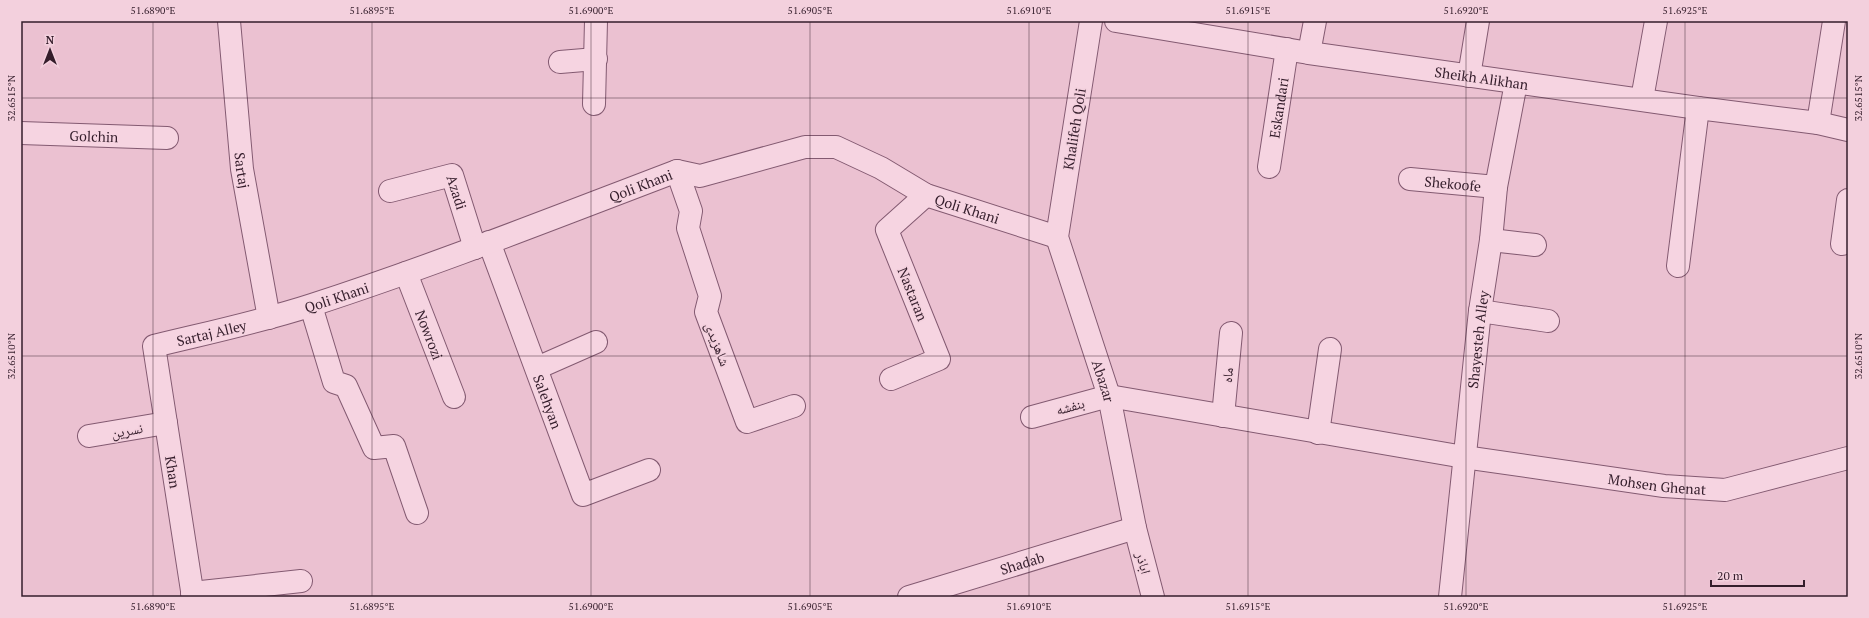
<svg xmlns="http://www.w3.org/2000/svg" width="1869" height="618" viewBox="0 0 1869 618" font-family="'PT Serif','Noto Naskh Arabic',serif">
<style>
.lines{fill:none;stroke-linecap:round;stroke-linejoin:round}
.minor-casing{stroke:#835a71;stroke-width:24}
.minor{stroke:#f6d4e1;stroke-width:22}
.ticks{fill:none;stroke:#341d2b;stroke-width:1;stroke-opacity:0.45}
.labels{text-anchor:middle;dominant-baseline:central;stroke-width:3;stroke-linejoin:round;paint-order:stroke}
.street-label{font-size:14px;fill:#341d2b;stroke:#f3d0dd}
.neatline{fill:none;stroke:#341d2b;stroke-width:1.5}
.ticks-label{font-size:10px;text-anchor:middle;fill:#341d2b}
</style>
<rect width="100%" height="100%" fill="#ebc1d1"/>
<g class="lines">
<defs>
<g id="minor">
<path id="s1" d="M229,21L242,169L269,318"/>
<path id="s2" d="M1091,21L1057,237L1109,396L1135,528L1153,597"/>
<path id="s3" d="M1116,21L1309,53L1698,108L1818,123L1848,130"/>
<path d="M1309,53L1315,21"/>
<path d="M560,62L596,59"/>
<path d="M1469,76L1478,21"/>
<path d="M1642,99L1656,21"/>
<path d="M594,104L596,21"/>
<path d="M1818,123L1834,21"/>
<path id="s4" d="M21,133L167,138"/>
<path id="s5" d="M1269,167L1287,49"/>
<path d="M677,171L691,211L688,228L710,296L706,312L747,422L794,406"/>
<path id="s6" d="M1410,179L1496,187"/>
<path id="s7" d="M390,191L452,175L475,248"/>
<path d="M1491,240L1535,245"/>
<path id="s8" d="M489,242L583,495L649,470"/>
<path d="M1842,244L1848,200"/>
<path d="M1678,266L1698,108"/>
<path id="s9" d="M406,273L454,397"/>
<path d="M311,306L334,382L346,386L374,448L394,446L417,513"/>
<path d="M1480,311L1548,321"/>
<path d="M537,368L596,342"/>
<path d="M891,379L939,359L887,230L926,195"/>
<path d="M1223,416L1231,333"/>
<path id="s10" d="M1032,417L1109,396L1464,457L1664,486L1725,490L1848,458"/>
<path d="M1318,433L1330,349"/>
<path d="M89,436L166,423"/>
<path d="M192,593L301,581"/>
<path id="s11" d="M193,597L154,346C207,333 260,322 312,305C435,265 556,217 677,171L700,176L805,147H836L881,168L926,195L1057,237"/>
<path id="s12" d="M909,597L1135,528"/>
<path id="s13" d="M1450,597L1480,311L1491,240L1496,187L1516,83"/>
</g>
</defs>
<use href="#minor" class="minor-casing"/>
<use href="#minor" class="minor"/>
</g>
<path class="ticks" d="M153,21V597M372,21V597M591,21V597M810,21V597M1029,21V597M1248,21V597M1466,21V597M1685,21V597M21,98H1848M21,356H1848"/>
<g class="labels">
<g class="street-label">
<text stroke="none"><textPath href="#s3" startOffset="370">Sheikh Alikhan</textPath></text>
<text stroke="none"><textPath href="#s5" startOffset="60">Eskandari</textPath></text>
<text transform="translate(1074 129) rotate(-81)">Khalifeh Qoli</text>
<text stroke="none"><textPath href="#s4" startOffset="73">Golchin</textPath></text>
<text stroke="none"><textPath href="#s1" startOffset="150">Sartaj</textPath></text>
<text stroke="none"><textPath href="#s6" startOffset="43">Shekoofe</textPath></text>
<text stroke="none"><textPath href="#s11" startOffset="767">Qoli Khani</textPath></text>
<text stroke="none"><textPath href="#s7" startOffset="82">Azadi</textPath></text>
<text stroke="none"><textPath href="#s11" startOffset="1115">Qoli Khani</textPath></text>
<text transform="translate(913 294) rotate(68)">Nastaran</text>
<text stroke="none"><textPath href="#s11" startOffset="443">Qoli Khani</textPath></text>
<text stroke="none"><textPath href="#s11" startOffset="313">Sartaj Alley</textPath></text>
<text stroke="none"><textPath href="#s9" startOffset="66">Nowrozi</textPath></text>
<text stroke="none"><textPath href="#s13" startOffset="259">Shayesteh Alley</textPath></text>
<text transform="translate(718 344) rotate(69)">شاهزیدی</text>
<text transform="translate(1227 375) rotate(-84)">ماه</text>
<text stroke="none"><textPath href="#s2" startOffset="370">Abazar</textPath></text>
<text stroke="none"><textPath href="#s8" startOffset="170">Salehyan</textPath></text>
<text transform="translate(1070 406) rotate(-15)">بنفشه</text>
<text transform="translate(127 430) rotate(-10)">نسرین</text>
<text transform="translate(173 472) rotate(81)">Khan</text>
<text stroke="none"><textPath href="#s10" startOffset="635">Mohsen Ghenat</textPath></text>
<text stroke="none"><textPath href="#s12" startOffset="118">Shadab</textPath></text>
<text transform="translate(1144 563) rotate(75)">اباذر</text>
</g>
</g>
<rect width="1869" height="618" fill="none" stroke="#f3d0dd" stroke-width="44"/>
<g transform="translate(50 50)" stroke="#f3d0dd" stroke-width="3" paint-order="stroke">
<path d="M0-3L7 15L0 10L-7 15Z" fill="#341d2b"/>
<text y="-6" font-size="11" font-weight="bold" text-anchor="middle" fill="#341d2b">N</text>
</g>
<path d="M1711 580v6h93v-6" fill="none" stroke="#341d2b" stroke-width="2"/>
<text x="1717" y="580" font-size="12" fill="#341d2b" stroke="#f3d0dd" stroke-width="3" paint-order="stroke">20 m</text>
<rect x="22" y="22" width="1825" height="574" class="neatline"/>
<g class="ticks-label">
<text x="153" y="14">51.6890°E</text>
<text x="372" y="14">51.6895°E</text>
<text x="591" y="14">51.6900°E</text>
<text x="810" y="14">51.6905°E</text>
<text x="1029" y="14">51.6910°E</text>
<text x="1248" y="14">51.6915°E</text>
<text x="1466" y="14">51.6920°E</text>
<text x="1685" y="14">51.6925°E</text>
<text transform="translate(11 98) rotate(-90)" y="4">32.6515°N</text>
<text transform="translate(1858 98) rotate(-90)" y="4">32.6515°N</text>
<text transform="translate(11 356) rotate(-90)" y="4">32.6510°N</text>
<text transform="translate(1858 356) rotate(-90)" y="4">32.6510°N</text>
<text x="153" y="610">51.6890°E</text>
<text x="372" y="610">51.6895°E</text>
<text x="591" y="610">51.6900°E</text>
<text x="810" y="610">51.6905°E</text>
<text x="1029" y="610">51.6910°E</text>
<text x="1248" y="610">51.6915°E</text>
<text x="1466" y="610">51.6920°E</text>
<text x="1685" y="610">51.6925°E</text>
</g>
</svg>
